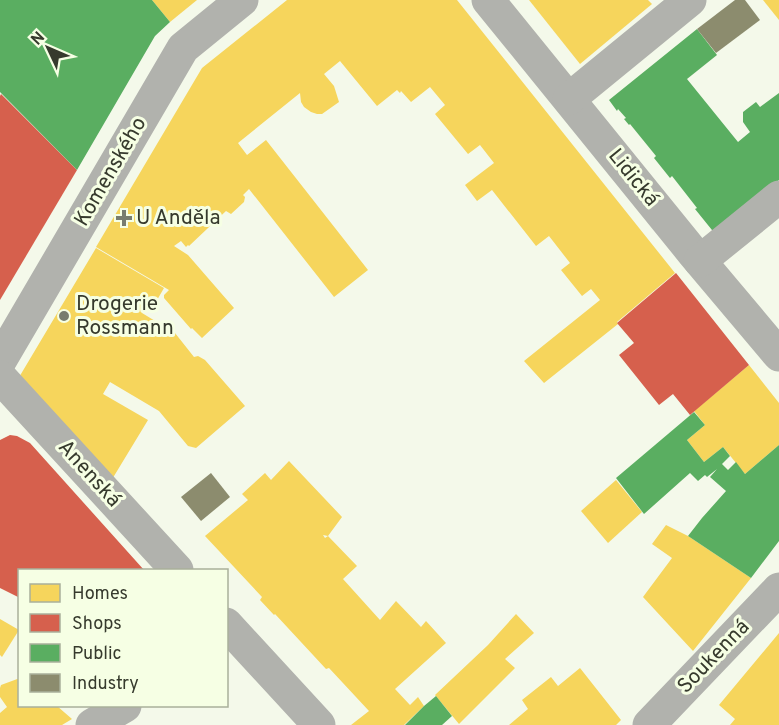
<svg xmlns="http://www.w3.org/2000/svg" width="779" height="725" viewBox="0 0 779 725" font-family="Overpass,sans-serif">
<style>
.homes{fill:#f6d55c}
.shops{fill:#d6604d}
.public{fill:#5aae61}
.industry{fill:#8c8c6e}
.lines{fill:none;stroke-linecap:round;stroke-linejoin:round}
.minor{stroke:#b1b2ad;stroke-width:33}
.poi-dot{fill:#787d6f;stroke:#f6ffe4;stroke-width:2}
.labels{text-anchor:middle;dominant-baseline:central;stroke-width:6;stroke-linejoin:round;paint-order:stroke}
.street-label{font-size:21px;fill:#363a2d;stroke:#f6ffe4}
.poi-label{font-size:21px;fill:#363a2d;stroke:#f6ffe4;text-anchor:start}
</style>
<rect width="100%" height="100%" fill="#f4f9ea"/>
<g class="homes">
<path d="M152,0H197L170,22Z"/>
<path d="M287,0H457L675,273L617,322L618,324L544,383L524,361L600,300L591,289L582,296L561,270L570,263L549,236L536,246L492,190L477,201L465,185L494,163L480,145L468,154L435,114L445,105L430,87L411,102L401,91L400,93L397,90L377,106L340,61L324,74L334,86L339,102L322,114H317L311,112L304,107L301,102L300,93L238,143L247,155L266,140L368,270L334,297L249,189L243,195L245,197L244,202L231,214L226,211L189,246L188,245L186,247L181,241L174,246L188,255L234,308L202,338L192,328L191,329L164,298V295L169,290L96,247L202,68Z"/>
<path d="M529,0H648L652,4L580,64Z"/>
<path d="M763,0H779V20Z"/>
<path d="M96,248L164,288L153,307L147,304L142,313L175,333L194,357L198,356L205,360L245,406L196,448L188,446L159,411L110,382L103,394L148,420L111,481L18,379Z"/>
<path d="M749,365L779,403V445L745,474L723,447L704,462L687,440L705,425L694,411Z"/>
<path d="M289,461L342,517L328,536L323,535L325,538L328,536L357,566L343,579L380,620L396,601L421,627L426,621L446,643L395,689L410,705L418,697L424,706L404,725H351L369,711L329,668L326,669L275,614L274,615L260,600L262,597L205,536L248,500L242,494L265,473L271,480Z"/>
<path d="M616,480L642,512L608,543L581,511Z"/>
<path d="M666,525L688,536L751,578L693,651L643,597L672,558L652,544Z"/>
<path d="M516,614L534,633L505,659L515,668L459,724L435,695L488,645Z"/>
<path d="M0,619L19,630L2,657L0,655Z"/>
<path d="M779,633V725H730L735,719L719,705Z"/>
<path d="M580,668L621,720L616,725H509L528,709L522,700L551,677L558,686Z"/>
<path d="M20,678V706H57L72,719L62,725H0V713L7,707L0,697V688L1,685Z"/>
</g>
<g class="shops">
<path d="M1,94L77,170L0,300V96Z"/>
<path d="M676,273L749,365L690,415L673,394L659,405L619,355L634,343L617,323Z"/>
<path d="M10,435L17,436L30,443L144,570H20V598L0,588V440Z"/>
</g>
<g class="public">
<path d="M0,0H152L170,22L155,36L77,170L0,92Z"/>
<path d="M697,29L717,55L687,79L738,142L750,132L743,122V112L756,102L760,107L779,93V180L740,212L716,235L695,209L697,208L672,176L670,178L654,158L656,156L630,124L629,125L624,119L626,118L618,109L617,111L609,100Z"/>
<path d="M694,412L705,425L687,440L704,462L723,447L730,456L722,464L728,470L736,462L745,474L779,445V541L751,578L688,536L702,518L726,491L710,477L717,469L707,477L705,475L698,481L690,473L644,514L616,478Z"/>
<path d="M436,696L452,716L442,725H405L424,706Z"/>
</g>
<g class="industry">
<path d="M735,0H745L760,20L716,53L697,29Z"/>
<path d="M211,473L230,497L201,521L181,497Z"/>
</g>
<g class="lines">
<g class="minor">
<path d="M488,0L694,254L779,355"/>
<path d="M569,99L690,0"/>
<path d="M700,261L779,197"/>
<path d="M0,361L183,48L242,0"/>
<path d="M0,377L177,570"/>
<path d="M226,624L319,725"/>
<path d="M92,725L125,706"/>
<path d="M649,725L779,589"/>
</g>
</g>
<g class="poi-dot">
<path d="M121 209h6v6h6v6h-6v6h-6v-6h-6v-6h6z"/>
<circle cx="64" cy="316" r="6"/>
</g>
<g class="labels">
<g class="street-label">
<text transform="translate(111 172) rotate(-60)">Komenského</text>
<text transform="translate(633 178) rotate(51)">Lidická</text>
<text transform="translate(89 474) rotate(48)">Anenská</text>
<text transform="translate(714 657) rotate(-46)">Soukenná</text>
</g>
<g class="poi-label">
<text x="136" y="218">U Anděla</text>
<text x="76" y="304">Drogerie<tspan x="76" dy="24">Rossmann</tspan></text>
</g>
</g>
<rect x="18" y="569" width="210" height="138" fill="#f6ffe4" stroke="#a9b09b" stroke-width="1.5"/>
<rect x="30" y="584" width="30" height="18" fill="#f6d55c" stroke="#a9b09b" stroke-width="1.5"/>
<text x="72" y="599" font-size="18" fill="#363a2d">Homes</text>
<rect x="30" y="614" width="30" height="18" fill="#d6604d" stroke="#a9b09b" stroke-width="1.5"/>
<text x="72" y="629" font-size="18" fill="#363a2d">Shops</text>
<rect x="30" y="644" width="30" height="18" fill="#5aae61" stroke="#a9b09b" stroke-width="1.5"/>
<text x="72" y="659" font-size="18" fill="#363a2d">Public</text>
<rect x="30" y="674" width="30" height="18" fill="#8c8c6e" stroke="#a9b09b" stroke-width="1.5"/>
<text x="72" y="689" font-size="18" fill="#363a2d">Industry</text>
<g transform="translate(48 48) rotate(314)" stroke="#f6ffe4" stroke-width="4.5" paint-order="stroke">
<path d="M0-4.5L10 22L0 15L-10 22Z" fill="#363a2d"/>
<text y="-9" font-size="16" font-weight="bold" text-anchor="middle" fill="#363a2d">N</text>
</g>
</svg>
